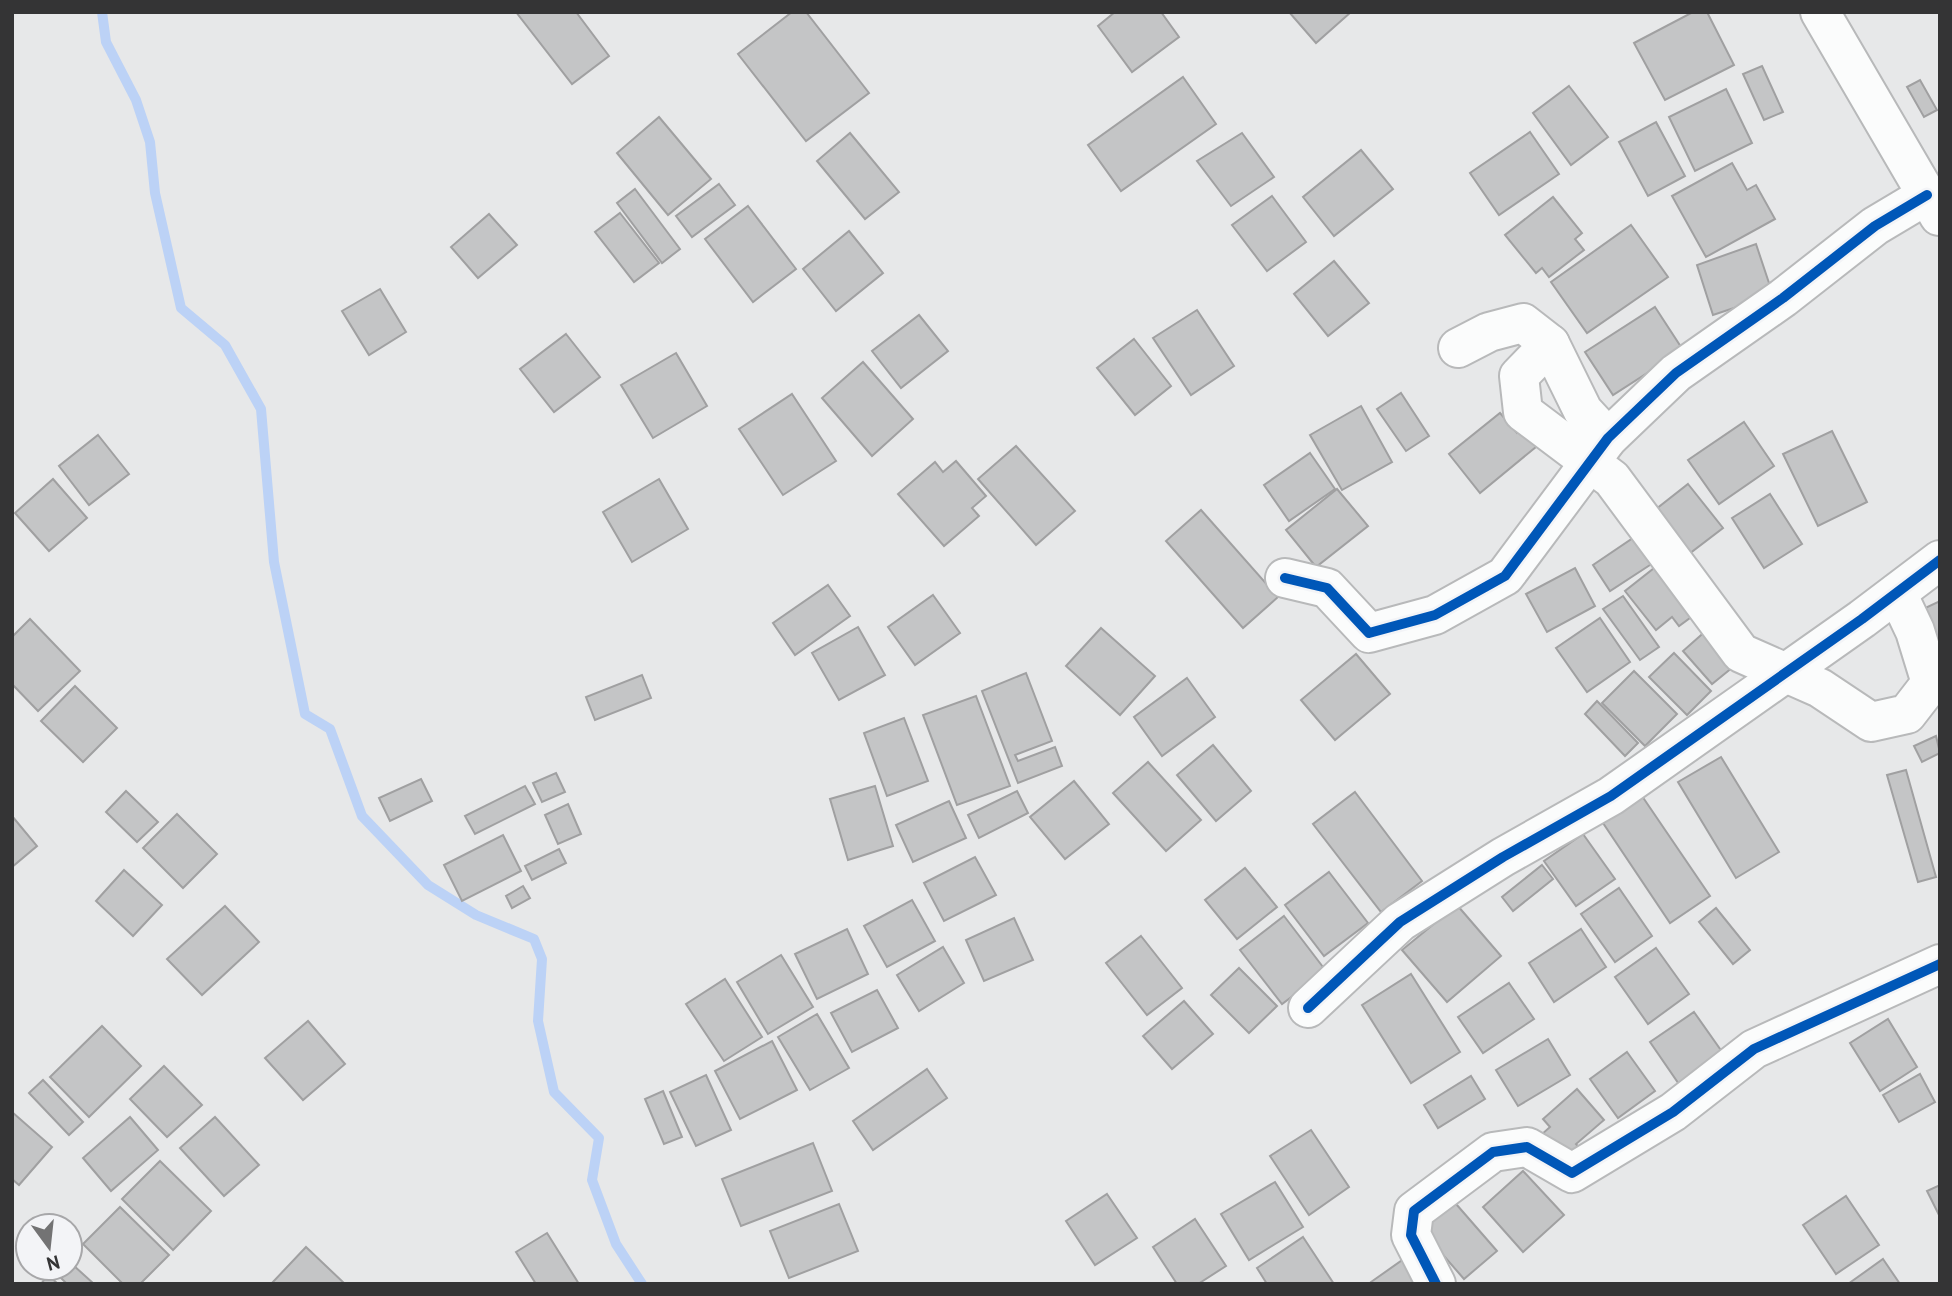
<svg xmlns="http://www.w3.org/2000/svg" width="1952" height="1296" viewBox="0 0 1952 1296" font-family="'PT Sans',sans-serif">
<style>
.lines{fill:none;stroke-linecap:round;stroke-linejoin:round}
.stream{stroke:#bcd2f6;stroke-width:10}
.building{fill:#c4c5c6;stroke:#a0a0a1;stroke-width:2}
.minor-casing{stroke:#b8b9ba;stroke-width:42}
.minor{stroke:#fbfcfc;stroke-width:38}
.cycleway-casing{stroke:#f3f4f7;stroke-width:15}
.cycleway{stroke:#0057b8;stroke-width:10}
</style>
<rect width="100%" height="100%" fill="#e7e8e9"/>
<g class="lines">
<path class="stream" d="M102,12L106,42L136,100L150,142L155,193L181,308L225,345L261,409L274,562L305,714L330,729L362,816L428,885L476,915L534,939L542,959L538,1021L554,1092L599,1138L592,1180L616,1244L642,1284"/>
</g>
<g class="building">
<path d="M516,12H576L609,56L572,84Z"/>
<path d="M792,12H806L869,93L806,141L738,54Z"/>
<path d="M1115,12H1161L1179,37L1132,72L1098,26Z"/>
<path d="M1289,12H1351L1316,43Z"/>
<path d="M1693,12H1707L1734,65L1665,100L1634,43Z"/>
<path d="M1762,66L1783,112L1764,120L1743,74Z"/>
<path d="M1183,77L1216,124L1121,191L1088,145Z"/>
<path d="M1920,80L1937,110L1924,117L1907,87Z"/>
<path d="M1569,86L1608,137L1571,165L1533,113Z"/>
<path d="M1726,89L1752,143L1695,171L1669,117Z"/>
<path d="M659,117L711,179L668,215L617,153Z"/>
<path d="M1656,122L1685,176L1648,196L1619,142Z"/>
<path d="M1530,132L1559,174L1499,215L1470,173Z"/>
<path d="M850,133L899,192L865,219L817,161Z"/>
<path d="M1242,133L1274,177L1231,206L1197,161Z"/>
<path d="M1361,150L1393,189L1334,236L1303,197Z"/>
<path d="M1732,163L1747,190L1756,185L1775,219L1706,257L1672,196Z"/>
<path d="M719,184L735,205L692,237L676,216Z"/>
<path d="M635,189L680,249L662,263L617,203Z"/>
<path d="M1272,196L1306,242L1267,271L1232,225Z"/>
<path d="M1553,197L1582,233L1575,239L1584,250L1549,277L1542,268L1536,273L1505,235Z"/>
<path d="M748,206L796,269L753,302L705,239Z"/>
<path d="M620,213L659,263L634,282L595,232Z"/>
<path d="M489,214L517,245L478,278L451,247Z"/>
<path d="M1631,225L1668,277L1587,333L1551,282Z"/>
<path d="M849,231L883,273L836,311L803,269Z"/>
<path d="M1756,244L1773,295L1713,315L1697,265Z"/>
<path d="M1334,261L1369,303L1328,336L1294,294Z"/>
<path d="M380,289L406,332L369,355L342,311Z"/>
<path d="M1655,307L1683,350L1613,395L1585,352Z"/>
<path d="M1197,310L1234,366L1191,395L1153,338Z"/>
<path d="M919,315L948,351L901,388L872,351Z"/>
<path d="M566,334L600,377L554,412L520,369Z"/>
<path d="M1134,339L1171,386L1135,415L1097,368Z"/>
<path d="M676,353L707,406L653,438L621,385Z"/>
<path d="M863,362L913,419L872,456L822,398Z"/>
<path d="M1401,393L1429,436L1406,451L1377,409Z"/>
<path d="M792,394L836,461L783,495L739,429Z"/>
<path d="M1361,406L1392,462L1342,490L1310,435Z"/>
<path d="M1500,413L1517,433L1528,425L1542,442L1480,493L1449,454Z"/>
<path d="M1744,422L1774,466L1719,504L1688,460Z"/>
<path d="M1832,431L1867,502L1818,526L1783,454Z"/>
<path d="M98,435L129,474L89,505L59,466Z"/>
<path d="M1016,446L1075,511L1036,545L978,479Z"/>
<path d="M1310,453L1335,489L1289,521L1264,485Z"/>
<path d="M956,461L986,496L972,508L979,516L944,546L898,494L935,462L943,472Z"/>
<path d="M53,479L87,518L49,551L15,513Z"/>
<path d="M659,479L688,529L632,562L603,512Z"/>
<path d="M1688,484L1723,528L1685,557L1651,513Z"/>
<path d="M1337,489L1368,526L1316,567L1286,530Z"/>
<path d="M1770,494L1802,544L1764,568L1732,518Z"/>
<path d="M1201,510L1278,597L1243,628L1166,541Z"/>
<path d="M1636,536L1653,563L1610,591L1593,565Z"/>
<path d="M1658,565L1694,615L1679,626L1672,617L1656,630L1625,591Z"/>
<path d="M1575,568L1595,606L1547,632L1526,594Z"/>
<path d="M828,585L850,616L795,655L773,623Z"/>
<path d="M933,595L960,633L915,665L888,627Z"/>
<path d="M1623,596L1659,647L1640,660L1603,609Z"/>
<path d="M1940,601V652L1921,610Z"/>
<path d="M1600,618L1630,662L1587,692L1556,648Z"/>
<path d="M30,619L80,671L38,711L12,684V637Z"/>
<path d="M858,627L885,675L839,700L812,653Z"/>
<path d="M1101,628L1155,676L1120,715L1066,666Z"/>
<path d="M1708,629L1738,663L1712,684L1683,651Z"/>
<path d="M1674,653L1711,691L1687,715L1649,677Z"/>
<path d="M1356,654L1390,694L1335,740L1301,700Z"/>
<path d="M1634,671L1677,714L1645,746L1602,703Z"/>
<path d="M1026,673L1052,741L1015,755L1018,761L1055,747L1062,766L1018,783L982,691Z"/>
<path d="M642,675L651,698L595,720L586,697Z"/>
<path d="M1187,678L1215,717L1162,756L1134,717Z"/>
<path d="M75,686L117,728L83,762L41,721Z"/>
<path d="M976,696L1010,786L957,805L923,715Z"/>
<path d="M1597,701L1638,743L1625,756L1585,714Z"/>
<path d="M904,718L928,781L887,796L864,733Z"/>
<path d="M1936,736L1940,753L1922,762L1914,746Z"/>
<path d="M1213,745L1251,791L1216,821L1177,775Z"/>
<path d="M1721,757L1779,852L1736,878L1678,782Z"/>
<path d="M1148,762L1201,820L1166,851L1113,793Z"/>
<path d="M1906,770L1936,877L1918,882L1887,775Z"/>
<path d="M556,773L565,792L542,802L533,783Z"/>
<path d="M421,779L432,801L390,821L379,798Z"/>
<path d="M1074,781L1109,824L1065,859L1030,817Z"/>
<path d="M525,786L535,804L475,834L465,816Z"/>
<path d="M875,786L893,846L848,860L830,799Z"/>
<path d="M126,791L158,822L137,842L106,812Z"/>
<path d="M1017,791L1028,813L979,838L968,815Z"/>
<path d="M1355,792L1422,881L1381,912L1313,824Z"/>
<path d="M1642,796L1710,896L1670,923L1603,823Z"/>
<path d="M949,801L966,838L913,862L896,825Z"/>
<path d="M568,804L581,834L558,844L545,815Z"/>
<path d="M177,814L217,854L183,888L143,848Z"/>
<path d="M12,816L37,846L12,867Z"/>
<path d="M1583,834L1615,879L1576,906L1544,861Z"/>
<path d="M503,835L521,871L462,901L444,865Z"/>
<path d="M559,849L566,863L532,880L525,866Z"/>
<path d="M975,857L996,895L944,921L924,883Z"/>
<path d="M1542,865L1553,879L1513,911L1502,897Z"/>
<path d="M1245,868L1277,907L1237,939L1205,900Z"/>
<path d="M124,870L162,905L133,936L96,901Z"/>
<path d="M1329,872L1368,923L1324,956L1285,905Z"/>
<path d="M523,886L530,898L512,908L506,896Z"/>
<path d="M1619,888L1652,936L1615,962L1581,914Z"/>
<path d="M912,900L935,941L887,967L864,926Z"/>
<path d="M1457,905L1501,956L1447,1002L1402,950Z"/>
<path d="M225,906L259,942L202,995L167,959Z"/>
<path d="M1716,908L1750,950L1733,964L1699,922Z"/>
<path d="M1284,916L1326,971L1282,1004L1240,950Z"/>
<path d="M1014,918L1033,960L984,981L966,940Z"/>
<path d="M847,929L868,974L817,999L795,954Z"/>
<path d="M1581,929L1606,967L1554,1002L1529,963Z"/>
<path d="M1141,936L1182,988L1147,1015L1106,963Z"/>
<path d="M943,947L964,983L919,1011L897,975Z"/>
<path d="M1656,948L1689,994L1648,1024L1615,977Z"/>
<path d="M781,955L813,1007L768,1034L737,982Z"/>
<path d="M1239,968L1277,1006L1249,1033L1211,995Z"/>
<path d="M1411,974L1460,1052L1411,1083L1362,1005Z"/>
<path d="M725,979L762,1037L724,1061L686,1004Z"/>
<path d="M1509,983L1534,1019L1483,1053L1458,1017Z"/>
<path d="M877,990L898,1028L852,1052L831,1013Z"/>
<path d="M1184,1001L1213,1034L1172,1069L1143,1036Z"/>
<path d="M1694,1012L1725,1056L1681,1087L1650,1042Z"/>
<path d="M817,1014L849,1068L810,1090L778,1037Z"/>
<path d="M1888,1019L1917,1067L1880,1091L1850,1043Z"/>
<path d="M308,1021L345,1064L303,1100L265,1058Z"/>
<path d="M102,1026L141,1066L89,1117L50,1077Z"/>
<path d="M1548,1039L1570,1075L1518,1106L1496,1070Z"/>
<path d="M772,1041L797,1090L740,1119L715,1071Z"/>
<path d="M1627,1052L1655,1091L1618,1118L1590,1079Z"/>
<path d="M164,1066L202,1105L167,1137L130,1099Z"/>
<path d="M927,1069L947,1098L873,1150L853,1121Z"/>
<path d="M1920,1074L1935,1102L1899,1122L1883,1095Z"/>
<path d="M706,1075L731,1130L696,1146L670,1092Z"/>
<path d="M1471,1076L1485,1099L1438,1128L1424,1105Z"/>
<path d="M43,1080L83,1122L69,1135L29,1093Z"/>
<path d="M1577,1089L1604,1120L1576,1144L1581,1150L1566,1164L1541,1135L1550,1127L1543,1119Z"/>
<path d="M663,1091L682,1137L664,1144L645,1099Z"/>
<path d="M12,1112L52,1147L19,1185L12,1179Z"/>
<path d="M130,1117L158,1150L111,1191L83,1158Z"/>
<path d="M215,1117L259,1165L224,1196L180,1148Z"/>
<path d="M1311,1130L1349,1187L1309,1215L1270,1156Z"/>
<path d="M813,1143L832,1191L741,1226L722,1179Z"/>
<path d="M160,1161L211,1211L173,1250L122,1199Z"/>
<path d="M1523,1171L1564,1215L1523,1252L1483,1207Z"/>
<path d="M1275,1182L1303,1227L1249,1260L1221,1214Z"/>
<path d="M1940,1185V1217L1927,1191Z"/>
<path d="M1443,1189L1497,1251L1464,1279L1410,1217Z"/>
<path d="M1107,1194L1137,1238L1095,1265L1066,1221Z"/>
<path d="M1846,1196L1879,1245L1836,1274L1803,1225Z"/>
<path d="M839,1204L858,1251L789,1278L770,1231Z"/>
<path d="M120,1207L169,1255L140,1284H123L83,1244Z"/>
<path d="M1195,1219L1226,1266L1198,1284H1177L1153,1247Z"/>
<path d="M547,1233L579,1284H536L516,1252Z"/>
<path d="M1303,1237L1334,1284H1267L1257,1268Z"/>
<path d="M306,1247L345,1284H271Z"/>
<path d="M1408,1256L1428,1284H1372L1371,1282Z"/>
<path d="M1883,1259L1900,1284H1848Z"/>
<path d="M73,1265L94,1284H67L61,1278Z"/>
<path d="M48,1275L58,1284H41Z"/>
</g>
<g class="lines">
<defs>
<g id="minor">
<path d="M1820,12L1939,216"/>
<path d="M1550,344L1519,376L1523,412L1612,479L1741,653L1820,688L1871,722L1907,714L1931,683L1915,631L1897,593"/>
<path d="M1458,348L1489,332L1523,323L1550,344L1583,411L1608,438"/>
<path d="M1285,578L1327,588L1369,633L1435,615L1505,576L1608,438L1676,373L1783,298L1875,226L1927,195"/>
<path d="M1308,1008L1400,922L1503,857L1611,796L1862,619L1940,560"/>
<path d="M1436,1284L1411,1235L1414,1211L1493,1152L1527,1147L1572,1173L1673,1112L1754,1049L1940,964"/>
</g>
</defs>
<use href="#minor" class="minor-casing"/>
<use href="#minor" class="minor"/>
<defs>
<g id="cycleway">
<path d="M1285,578L1327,588L1369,633L1435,615L1505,576L1608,438L1676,373L1783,298L1875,226L1927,195"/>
<path d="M1308,1008L1400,922L1503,857L1611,796L1862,619L1940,560"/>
<path d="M1436,1284L1411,1235L1414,1211L1493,1152L1527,1147L1572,1173L1673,1112L1754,1049L1940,964"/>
</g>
</defs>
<use href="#cycleway" class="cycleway-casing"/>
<use href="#cycleway" class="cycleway"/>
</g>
<rect width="1952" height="1296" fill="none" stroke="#343435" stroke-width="28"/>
<g transform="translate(49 1247) rotate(165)"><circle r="33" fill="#f3f4f7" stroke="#a7a7a9" stroke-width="2"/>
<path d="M0-5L12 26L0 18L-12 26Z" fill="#737374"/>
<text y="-10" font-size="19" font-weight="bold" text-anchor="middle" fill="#343435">N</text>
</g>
</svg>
